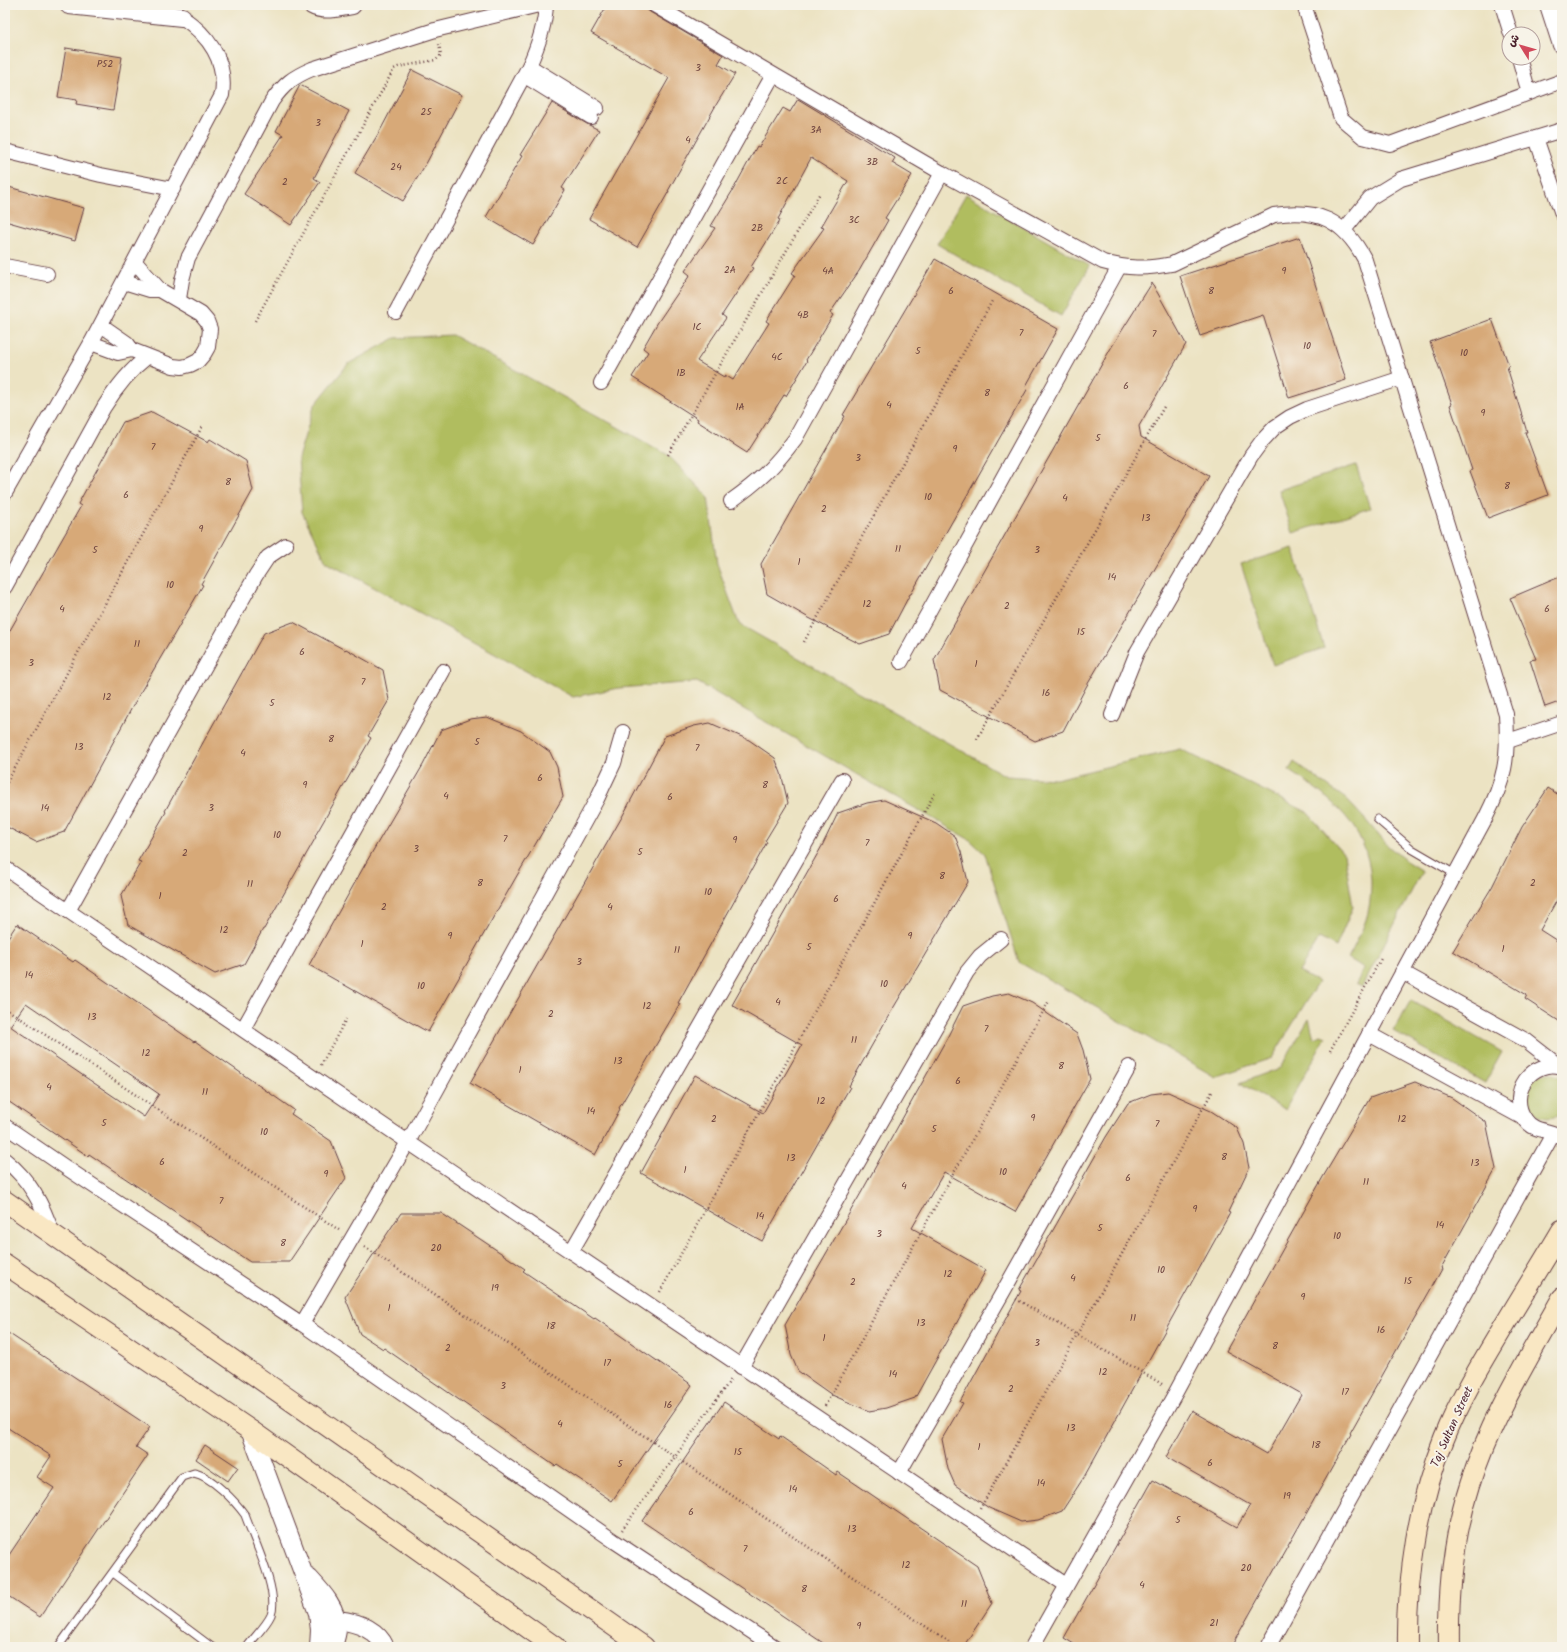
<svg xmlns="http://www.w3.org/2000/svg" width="1567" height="1652" viewBox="0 0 1567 1652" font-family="Kalam,'Playpen Sans Arabic',sans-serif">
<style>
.green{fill:#b0bd5f;stroke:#7d6e45}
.building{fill:#d7a978;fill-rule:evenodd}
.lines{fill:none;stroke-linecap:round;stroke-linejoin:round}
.service-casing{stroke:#623c42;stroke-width:9}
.minor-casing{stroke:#623c42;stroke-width:16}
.tertiary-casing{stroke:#623c42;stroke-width:20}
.secondary-casing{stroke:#623c42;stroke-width:22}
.path{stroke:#623c42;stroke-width:2.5;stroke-dasharray:1 3;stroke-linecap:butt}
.service{stroke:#fff;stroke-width:7}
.minor{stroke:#fff;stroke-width:14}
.tertiary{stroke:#fff;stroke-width:18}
.secondary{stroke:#f9e7c3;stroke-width:20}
.labels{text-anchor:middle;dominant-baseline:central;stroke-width:4;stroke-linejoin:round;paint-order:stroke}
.number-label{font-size:10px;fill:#6d423e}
.street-label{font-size:12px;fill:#4a1f2b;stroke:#f7f3e8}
</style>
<rect width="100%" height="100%" fill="#f7f3e8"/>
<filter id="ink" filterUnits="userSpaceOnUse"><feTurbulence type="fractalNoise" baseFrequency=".025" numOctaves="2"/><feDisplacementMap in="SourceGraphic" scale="8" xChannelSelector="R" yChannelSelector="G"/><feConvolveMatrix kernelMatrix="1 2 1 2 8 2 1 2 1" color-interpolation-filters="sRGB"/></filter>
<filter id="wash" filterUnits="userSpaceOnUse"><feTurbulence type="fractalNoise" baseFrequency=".012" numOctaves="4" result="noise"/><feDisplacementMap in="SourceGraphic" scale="16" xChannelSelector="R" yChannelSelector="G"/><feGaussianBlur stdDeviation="0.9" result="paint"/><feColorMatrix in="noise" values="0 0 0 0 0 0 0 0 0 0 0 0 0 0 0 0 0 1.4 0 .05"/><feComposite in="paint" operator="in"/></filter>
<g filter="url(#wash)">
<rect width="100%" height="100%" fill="#ece3c3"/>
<g class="green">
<path d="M966,194L1090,266L1061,316L937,244Z"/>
<path d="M452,335L668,455L708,497L717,564L739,624L1006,776L1056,779L1180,749L1307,812L1344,854L1353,907L1336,947L1319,938L1299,972L1318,982L1272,1058L1215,1077L1019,962L985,854L970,840L697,682L619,688L573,697L326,561L302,512L298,458L314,406L348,364L395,338Z"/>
<path d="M1356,465L1370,508L1293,533L1279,490Z"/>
<path d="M1293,548L1324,648L1273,665L1241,564Z"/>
<path d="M1294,762L1346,799L1363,817L1388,846L1406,861L1422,871L1362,987L1356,984L1364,968L1348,958C1354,947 1360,936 1364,925C1370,911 1371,894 1371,880C1367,824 1331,799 1289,770Z"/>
<path d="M1411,1000L1502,1052L1485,1083L1393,1031Z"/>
<path d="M1309,1019L1314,1038L1321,1035L1326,1037L1285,1110L1240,1083L1280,1068Z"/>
<path d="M1544,1073H1551L1562,1078V1113C1539,1126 1514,1104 1530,1081C1533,1078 1540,1075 1544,1073Z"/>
</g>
<g id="blocks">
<g class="building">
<path d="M607,5H616L624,10L627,5H641L650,12L723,55L718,64L735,74L716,105L668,191H669L637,247L589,219L669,78L591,33Z"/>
<path d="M66,48L122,57L113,110L76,104L77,100L58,97Z"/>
<path d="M412,70L462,95L427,162L403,201L355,173L381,129Z"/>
<path d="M300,85L349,111L314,178L320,182L291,225L244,194L283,135L276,131Z"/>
<path d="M798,99L895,158L892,163L912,175L885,218L888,220L859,271L830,313L833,315L806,360L807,361L786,396L784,395L747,453L697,421L698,419L632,377L648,352L643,348L658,322L690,275L685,271L715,228L711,226L733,190L757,146L759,147L783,108L790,112ZM811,158L848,181L821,227L824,228L792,273L795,275L766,321L769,323L733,380L725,375L724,377L697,361L726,318L722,315L753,268L751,267L780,220L778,219Z"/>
<path d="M552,103L587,124L599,130L562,188L565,190L533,245L486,217L522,156L520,155Z"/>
<path d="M5,186L84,208L75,241L5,221Z"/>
<path d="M1300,237L1346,380L1289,398L1263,315L1200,336L1180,276Z"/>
<path d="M935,259L1058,329L1026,386L1028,388L911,594H910L889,634L860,644L809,618L767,594L761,564L845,416L843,415Z"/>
<path d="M1152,283L1186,344L1139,426L1141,437L1209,476L1086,687L1063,731L1035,741L940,690L934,660L1111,348Z"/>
<path d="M1492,319L1509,366L1507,367L1527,432H1525L1548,495L1488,518L1470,471L1472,470L1450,405L1452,404L1430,342Z"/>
<path d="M152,412L208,442L210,439L246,461L253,490L201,584L203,585L140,693L64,832L36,842L5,826V639L81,506L78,504L123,422Z"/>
<path d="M1562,576V701L1545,707L1530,660L1536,659L1510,598Z"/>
<path d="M293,622L345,650L346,649L383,670L389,700L368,736L371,738L315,836L316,837L264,929H263L244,964L215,974L128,925L121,896L141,862L138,861L166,812L165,811L264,633Z"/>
<path d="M487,717L521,731L550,752L557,767L563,797L515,879L428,1032L309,965L367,861L423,765L441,730L470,719Z"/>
<path d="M710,723L749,740L775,758L781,773L788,803L765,841L767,842L678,1003L680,1004L619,1108L620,1109L595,1155L470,1083L622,817L665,736L694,726Z"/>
<path d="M1548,788L1562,797V891L1540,930L1562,944V1023L1525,999L1527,995L1453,951L1492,887L1522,827Z"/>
<path d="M884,800L936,823L955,836L961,852L968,882L885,1022L849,1086L850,1087L762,1241L641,1173L695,1075L763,1113L802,1045L732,1005L822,846L838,813L867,803Z"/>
<path d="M17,924L73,962L75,960L194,1042L195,1041L238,1071L294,1110L291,1114L331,1141L346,1178L289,1262H250L89,1154L88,1156L5,1099V942ZM26,1003L159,1094L144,1117L10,1026Z"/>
<path d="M1009,993L1032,1003L1077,1034L1083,1050L1090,1079L1015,1212L944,1172L912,1228L986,1270L915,1398L886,1408L869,1411L832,1395L798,1371L791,1355L785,1325L861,1193L947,1038L963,1006L992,996Z"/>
<path d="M1415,1082L1452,1098L1486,1122L1496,1169L1441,1268L1442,1269L1350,1433L1351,1434L1231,1647H1079L1064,1638L1153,1480L1237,1527L1250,1505L1166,1457L1192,1411L1267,1454L1301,1395L1300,1393L1226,1351L1323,1177L1370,1098Z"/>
<path d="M1168,1092L1211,1111L1237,1128L1244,1144L1249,1168L1228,1212L1230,1213L1084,1477L1062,1511L1038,1520L1021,1522L989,1508L955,1485L948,1469L942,1439L963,1403L960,1402L1021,1291L1019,1290L1106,1137L1128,1103L1151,1094Z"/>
<path d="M401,1213H441L525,1269L523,1271L594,1319L595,1318L692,1385L612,1501L557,1464L555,1466L384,1348L383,1349L360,1334L345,1297Z"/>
<path d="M5,1331L150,1427L136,1447L148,1455L40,1617L5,1594V1561L54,1488L37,1477L51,1456L5,1426Z"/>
<path d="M724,1402L779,1439L780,1436L836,1475L838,1472L977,1566L992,1603L963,1647H829L642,1521Z"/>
<path d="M205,1445L238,1467L228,1481L196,1459Z"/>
</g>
</g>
</g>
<g filter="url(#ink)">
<use href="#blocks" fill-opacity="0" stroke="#623c42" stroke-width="1"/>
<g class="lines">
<defs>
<g id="service">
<path d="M1377,819L1412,849L1455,874"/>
<path d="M113,1573L212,1647"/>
<path d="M58,1647L182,1477L194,1473C211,1476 235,1501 245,1515C253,1538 280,1593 271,1615C266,1626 254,1637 247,1647"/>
</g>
<g id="minor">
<path d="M654,5L942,173L1103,262C1128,269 1146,269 1172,264L1274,215C1318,208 1344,220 1365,260L1506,714C1509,758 1505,780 1485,819L1176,1392L1032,1647"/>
<path d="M1304,5L1341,118L1363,137L1390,144L1562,81"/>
<path d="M1502,5L1511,34"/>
<path d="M1519,58L1529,93"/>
<path d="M529,66L597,108"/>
<path d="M525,76L591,117"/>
<path d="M1536,138L1562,214"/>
<path d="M5,151L101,175L173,189"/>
<path d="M1344,230L1370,198L1401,179L1562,130"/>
<path d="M5,266L47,274"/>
<path d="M124,282L150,290H160"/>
<path d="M179,299L182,280L188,258L272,101C284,84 293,77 312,69L435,30L539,5"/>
<path d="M396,312L529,66C538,46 545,27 546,5"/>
<path d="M101,325L127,343L132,350L173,366L182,367L190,365L198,361L204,354L208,347L210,329L207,321L201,314L160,290L135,262"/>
<path d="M91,343L118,353L132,350"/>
<path d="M601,383L773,75"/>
<path d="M5,493L91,343L222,95C227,60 209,36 182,17"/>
<path d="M731,501C759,481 774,467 795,439L942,173"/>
<path d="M5,587L104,407C116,388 129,371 147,357"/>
<path d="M901,662L1119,267"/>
<path d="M1112,715L1137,652L1251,456L1262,441L1275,427L1290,417L1307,409L1402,378"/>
<path d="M1508,741L1562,723"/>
<path d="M5,868L408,1142L1066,1585"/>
<path d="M68,911L256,575L268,557L286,545"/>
<path d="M1402,972L1527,1041L1559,1066"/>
<path d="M243,1029L443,671"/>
<path d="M1369,1034L1525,1119"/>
<path d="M1562,1067C1532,1058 1507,1093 1525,1119C1535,1134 1551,1128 1562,1138"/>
<path d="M5,1126L71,1171L302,1324L614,1541L775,1647"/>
<path d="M5,1160C30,1180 43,1205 53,1235"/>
<path d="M571,1252L842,780"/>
<path d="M302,1324L408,1142L597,799L614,763L623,732"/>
<path d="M741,1367L967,972L980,956L1001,939"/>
<path d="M899,1473L1003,1292L1129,1067"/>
<path d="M1268,1647L1553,1134"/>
</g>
<g id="tertiary">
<path d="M69,5L182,17"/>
<path d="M312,5C324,12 339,7 352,5"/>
<path d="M1549,5L1562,45"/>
<path d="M250,1430L318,1613L320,1630L319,1647"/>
<path d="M309,1578C322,1592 338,1609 337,1629C337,1635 334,1641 333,1647"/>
<path d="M337,1620C356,1622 376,1628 385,1647"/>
</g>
<g id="secondary">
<path d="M5,1201L644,1647"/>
<path d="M5,1264L250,1430L555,1647"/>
<path d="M1408,1647C1407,1577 1418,1503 1444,1439C1459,1401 1480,1366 1501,1331C1521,1297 1542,1264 1562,1230"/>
<path d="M1449,1647C1448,1593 1453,1537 1470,1485C1490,1419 1528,1359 1562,1298"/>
</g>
</defs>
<use href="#service" class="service-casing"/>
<use href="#minor" class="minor-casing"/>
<use href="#tertiary" class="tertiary-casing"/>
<use href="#secondary" class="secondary-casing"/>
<g class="path">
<path d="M255,321L394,69L398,67L436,60L441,55L439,44"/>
<path d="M668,455L820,193"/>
<path d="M804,642L992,301"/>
<path d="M977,739L1165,405"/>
<path d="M5,786L203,425"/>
<path d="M5,1008L339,1230"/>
<path d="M1330,1051L1382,957"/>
<path d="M321,1065L346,1019"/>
<path d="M365,1247L956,1647"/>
<path d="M660,1292L936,791"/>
<path d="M1016,1299L1162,1384"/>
<path d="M825,1406L1049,1001"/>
<path d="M980,1509L1212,1092"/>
<path d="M622,1530L732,1378"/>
</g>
<use href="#service" class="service"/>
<use href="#minor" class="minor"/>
<use href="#tertiary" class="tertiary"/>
<use href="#secondary" class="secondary"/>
</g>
</g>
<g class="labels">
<g class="number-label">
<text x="105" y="64">P52</text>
<text x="698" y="68">3</text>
<text x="426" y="112">25</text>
<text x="318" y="123">3</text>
<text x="816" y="130">3A</text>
<text x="688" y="140">4</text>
<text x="872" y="162">3B</text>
<text x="396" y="167">24</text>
<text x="782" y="181">2C</text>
<text x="285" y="182">2</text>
<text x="854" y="220">3C</text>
<text x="757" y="228">2B</text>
<text x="730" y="270">2A</text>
<text x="828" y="271">4A</text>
<text x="1284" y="271">9</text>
<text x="951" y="291">6</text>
<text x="1211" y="291">8</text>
<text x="803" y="315">4B</text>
<text x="697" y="327">1C</text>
<text x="1021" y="333">7</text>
<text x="1154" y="334">7</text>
<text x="1307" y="346">10</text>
<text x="918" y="351">5</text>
<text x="1464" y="353">10</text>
<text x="777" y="357">4C</text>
<text x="681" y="373">1B</text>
<text x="1126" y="386">6</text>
<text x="987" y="393">8</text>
<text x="889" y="405">4</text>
<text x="740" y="407">1A</text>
<text x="1483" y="413">9</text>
<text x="1098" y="438">5</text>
<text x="153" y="447">7</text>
<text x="955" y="449">9</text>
<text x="858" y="458">3</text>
<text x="228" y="482">8</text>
<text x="1507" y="486">8</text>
<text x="126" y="495">6</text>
<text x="928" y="497">10</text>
<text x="1065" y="498">4</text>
<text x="824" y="509">2</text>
<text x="1146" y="518">13</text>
<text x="201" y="529">9</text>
<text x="898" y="549">11</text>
<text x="95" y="550">5</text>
<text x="1037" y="550">3</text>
<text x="799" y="562">1</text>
<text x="1112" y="577">14</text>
<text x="170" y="585">10</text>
<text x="867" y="604">12</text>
<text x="1007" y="606">2</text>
<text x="62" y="609">4</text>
<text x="1547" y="609">6</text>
<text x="1081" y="632">15</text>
<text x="137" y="644">11</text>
<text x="302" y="652">6</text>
<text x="31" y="663">3</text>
<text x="976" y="664">1</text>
<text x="363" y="682">7</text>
<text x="1046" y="693">16</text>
<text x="107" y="697">12</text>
<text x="272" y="703">5</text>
<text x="331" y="739">8</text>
<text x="477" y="742">5</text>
<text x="79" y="747">13</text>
<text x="697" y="748">7</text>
<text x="243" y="753">4</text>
<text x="540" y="778">6</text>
<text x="305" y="785">9</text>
<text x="765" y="785">8</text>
<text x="446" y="796">4</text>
<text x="670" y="797">6</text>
<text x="45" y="808">14</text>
<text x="211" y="808">3</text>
<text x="277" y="835">10</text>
<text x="505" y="839">7</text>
<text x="735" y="840">9</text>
<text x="867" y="843">7</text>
<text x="416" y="849">3</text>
<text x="640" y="852">5</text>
<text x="185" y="853">2</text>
<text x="942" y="876">8</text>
<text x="480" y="883">8</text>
<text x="1533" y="883">2</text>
<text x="250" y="884">11</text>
<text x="708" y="892">10</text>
<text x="160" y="896">1</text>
<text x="836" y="899">6</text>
<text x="384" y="907">2</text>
<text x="610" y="907">4</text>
<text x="224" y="930">12</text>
<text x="450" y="936">9</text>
<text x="910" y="936">9</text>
<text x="362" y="944">1</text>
<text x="809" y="947">5</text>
<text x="1503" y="949">1</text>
<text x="677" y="950">11</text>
<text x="579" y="962">3</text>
<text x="29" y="975">14</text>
<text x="884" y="984">10</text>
<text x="421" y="986">10</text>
<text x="778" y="1002">4</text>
<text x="647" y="1006">12</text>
<text x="551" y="1014">2</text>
<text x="92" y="1017">13</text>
<text x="986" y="1029">7</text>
<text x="854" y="1040">11</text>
<text x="146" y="1053">12</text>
<text x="618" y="1061">13</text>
<text x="1061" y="1066">8</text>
<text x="520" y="1070">1</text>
<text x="958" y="1081">6</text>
<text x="49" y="1087">4</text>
<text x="205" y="1092">11</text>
<text x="821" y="1101">12</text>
<text x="591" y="1111">14</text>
<text x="1033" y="1118">9</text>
<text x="714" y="1119">2</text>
<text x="1402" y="1119">12</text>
<text x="104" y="1123">5</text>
<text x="1157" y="1124">7</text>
<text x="934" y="1129">5</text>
<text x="264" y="1132">10</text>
<text x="1224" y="1157">8</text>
<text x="791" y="1158">13</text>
<text x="162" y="1162">6</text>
<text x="1475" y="1163">13</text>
<text x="685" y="1170">1</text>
<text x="1003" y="1172">10</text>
<text x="326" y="1174">9</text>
<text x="1128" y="1178">6</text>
<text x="1366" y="1182">11</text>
<text x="904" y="1186">4</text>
<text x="221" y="1201">7</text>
<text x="1195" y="1209">9</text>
<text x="760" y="1216">14</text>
<text x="1440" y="1225">14</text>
<text x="1100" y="1228">5</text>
<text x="879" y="1234">3</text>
<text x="1337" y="1236">10</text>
<text x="283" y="1243">8</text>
<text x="436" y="1248">20</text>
<text x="1161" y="1270">10</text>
<text x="948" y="1274">12</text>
<text x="1073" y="1278">4</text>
<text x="1408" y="1281">15</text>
<text x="853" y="1282">2</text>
<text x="495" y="1288">19</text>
<text x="1303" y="1297">9</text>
<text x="389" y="1308">1</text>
<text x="1133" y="1318">11</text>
<text x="921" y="1323">13</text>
<text x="551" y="1326">18</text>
<text x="1381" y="1330">16</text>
<text x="824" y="1338">1</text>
<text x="1037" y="1343">3</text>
<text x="1275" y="1346">8</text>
<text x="448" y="1348">2</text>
<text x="607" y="1363">17</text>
<text x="1103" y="1372">12</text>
<text x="893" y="1374">14</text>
<text x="503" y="1386">3</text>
<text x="1011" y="1389">2</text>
<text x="1345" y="1392">17</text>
<text x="668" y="1405">16</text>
<text x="560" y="1424">4</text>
<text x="1071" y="1428">13</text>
<text x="1316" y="1445">18</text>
<text x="979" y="1447">1</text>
<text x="738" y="1452">15</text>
<text x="1210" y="1463">6</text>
<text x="620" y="1464">5</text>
<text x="1041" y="1483">14</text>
<text x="793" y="1489">14</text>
<text x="1287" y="1496">19</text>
<text x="691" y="1512">6</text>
<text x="1178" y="1520">5</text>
<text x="852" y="1529">13</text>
<text x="745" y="1549">7</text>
<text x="906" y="1565">12</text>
<text x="1246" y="1568">20</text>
<text x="1142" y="1585">4</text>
<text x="804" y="1589">8</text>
<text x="964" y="1604">11</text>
<text x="1214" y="1623">21</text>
<text x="859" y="1626">9</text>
</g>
<g class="street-label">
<text transform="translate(1452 1427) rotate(-66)">Taj Sultan Street</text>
</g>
</g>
<rect width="1567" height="1652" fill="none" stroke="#f7f3e8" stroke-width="20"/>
<g transform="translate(1521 46) rotate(307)"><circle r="19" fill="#f7f3e8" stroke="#b29e9c"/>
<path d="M0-3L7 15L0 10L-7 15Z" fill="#d1495b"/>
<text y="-6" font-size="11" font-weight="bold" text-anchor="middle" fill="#4a1f2b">ش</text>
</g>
</svg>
